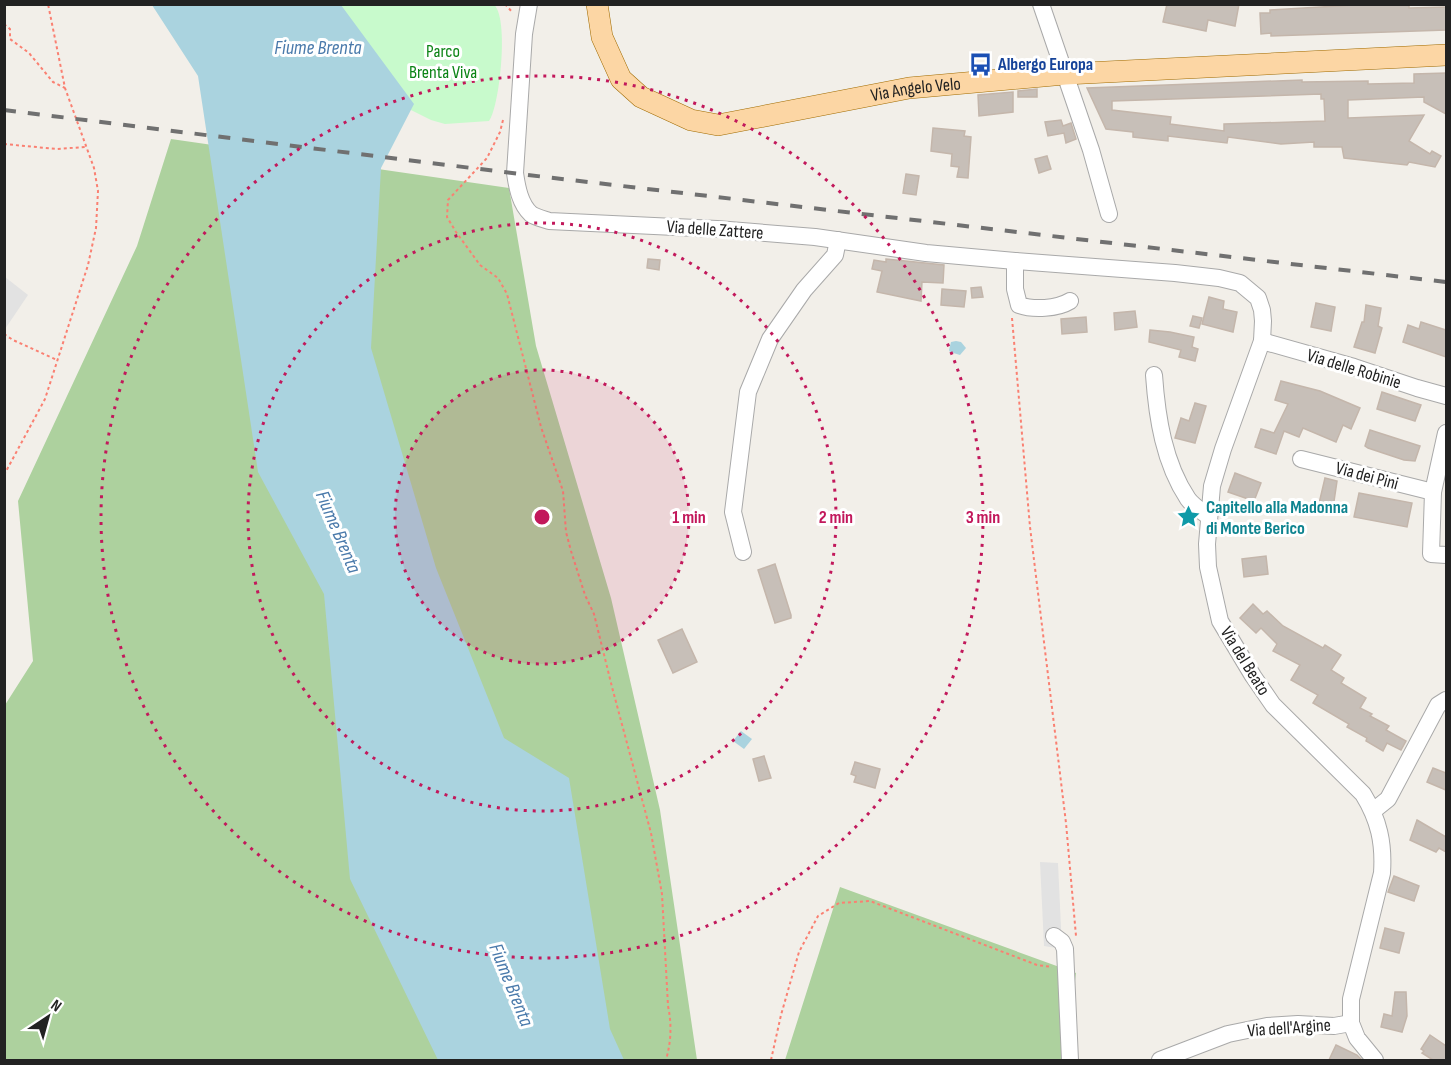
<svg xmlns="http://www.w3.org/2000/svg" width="1451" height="1065" viewBox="0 0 1451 1065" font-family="'Sofia Sans Condensed',sans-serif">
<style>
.forest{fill:#add19e}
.park{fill:#c8facc}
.parking{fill:#e2e2e2}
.water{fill:#aad3df}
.building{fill:#c7bfb8;stroke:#c4b6ab;stroke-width:1.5;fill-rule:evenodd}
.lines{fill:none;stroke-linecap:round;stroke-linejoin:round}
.minor-casing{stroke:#a9a9a9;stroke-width:18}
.major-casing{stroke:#a06b00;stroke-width:22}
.path{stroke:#fa8072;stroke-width:2;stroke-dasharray:3 3;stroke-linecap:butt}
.minor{stroke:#fff;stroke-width:16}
.major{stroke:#fcd6a4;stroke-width:21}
.rail{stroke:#707070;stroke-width:4;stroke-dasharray:12 12;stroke-linecap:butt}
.ring{fill:none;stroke:#c2185b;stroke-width:3;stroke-dasharray:3 6}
.labels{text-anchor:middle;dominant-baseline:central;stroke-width:6;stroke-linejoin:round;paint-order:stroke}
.park-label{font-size:18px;fill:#0c8416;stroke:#fff}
.transit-label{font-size:18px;font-weight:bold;fill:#164399;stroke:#fff;text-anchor:start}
.street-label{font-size:18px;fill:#222;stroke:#fff}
.culture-label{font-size:18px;font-weight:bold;fill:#0d838f;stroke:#fff;text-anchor:start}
.water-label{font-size:20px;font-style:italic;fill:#4a7aab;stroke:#fff}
.centre{fill:#c2185b;stroke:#fff;stroke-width:3}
.ring-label{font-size:18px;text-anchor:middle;font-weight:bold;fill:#c2185b;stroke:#fff;stroke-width:6;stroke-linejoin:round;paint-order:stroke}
</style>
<rect width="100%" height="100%" fill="#f2efe9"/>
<g class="forest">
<path d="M171,139L509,188L536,346L611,598L660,810L697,1060H5V705L33,661L18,501L137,246Z"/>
<path d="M840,887L1076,973L1065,1060H781H785Z"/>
</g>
<path class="park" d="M289,5H494C509,17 500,105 489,121L445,124L431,120L407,108Z"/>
<g class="parking">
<path d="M5,277L28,295L5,329Z"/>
<path d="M1040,862L1058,863L1062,949L1044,946Z"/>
</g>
<g class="water">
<path d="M152,5H341L414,104L381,168L371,348L436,568L504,738L569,778L610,1029L624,1060H438L350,879L324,594L258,472L198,76Z"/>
<path d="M956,341L961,342L966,348L960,355L950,352L949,350L951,342Z"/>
<path d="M741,731L752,739L744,749L733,741Z"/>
</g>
<g class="building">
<path d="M1167,4H1239L1235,26L1208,20L1206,31L1163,22Z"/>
<path d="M1371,4H1409V8L1446,7V30L1271,36V33L1261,34L1260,13H1270V10Z"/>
<path d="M1446,73V114L1424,102V97L1348,100V118L1424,115L1409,141L1430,154L1432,151L1441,156L1435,167L1409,162L1407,165L1344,158L1342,147H1314V142L1281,144L1228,137L1227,143L1168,136V141L1133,137V132L1106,129L1087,88L1302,80V82L1368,81V84L1414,83V74ZM1321,94V99H1324L1325,121L1224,124V131L1170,124L1171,117L1112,110V101Z"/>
<path d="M1037,89V97H1018V91Z"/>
<path d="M1013,92V112L979,116L978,95Z"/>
<path d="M1061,120L1063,126L1071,123L1076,139L1066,143L1064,133L1048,136L1045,122Z"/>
<path d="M933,128L965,131L964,136L971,137L968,178L957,177L959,167L951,166L952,154L931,151Z"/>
<path d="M1047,156L1051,169L1039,173L1035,159Z"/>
<path d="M906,174L919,176L916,195L903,193Z"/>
<path d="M648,259L660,260L659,270L647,268Z"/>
<path d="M886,259L944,265L943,283L922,282L921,301L877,292L882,271L872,269L874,260L886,262Z"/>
<path d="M981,287L983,297L972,298L971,288Z"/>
<path d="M942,289L966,291L964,307L941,305Z"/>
<path d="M1209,297L1224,301L1223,309L1237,312L1233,332L1202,324Z"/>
<path d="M1316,303L1335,307L1331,331L1311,327Z"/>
<path d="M1366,305L1381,308L1378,326L1382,328L1375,353L1354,347L1362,322H1364Z"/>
<path d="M1135,311L1137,327L1115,330L1114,313Z"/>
<path d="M1193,316L1202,318L1199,328L1190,326Z"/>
<path d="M1086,317L1087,332L1062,334L1061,319Z"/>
<path d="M1421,322L1446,330V357L1403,342L1408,325L1419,329Z"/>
<path d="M1150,330L1170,332L1194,337L1192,347L1198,349L1195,361L1179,357L1181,350L1149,342Z"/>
<path d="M1281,381L1320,391L1360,408L1351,429L1343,425L1336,442L1303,428L1299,437L1284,431L1276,454L1255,447L1261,429L1274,433L1288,404L1275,400Z"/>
<path d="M1382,392L1421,405L1415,421L1377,409Z"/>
<path d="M1195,403L1206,406L1195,443L1175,438L1181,418L1189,421Z"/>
<path d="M1370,430L1420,446L1415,461L1404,460L1368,448L1365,446Z"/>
<path d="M1235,473L1261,483L1254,501L1228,492Z"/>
<path d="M1325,478L1337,481L1333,508H1331L1329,514L1317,512Z"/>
<path d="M1359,493L1412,503L1407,527L1354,517Z"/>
<path d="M1266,556L1268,574L1244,577L1242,559Z"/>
<path d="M775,564L791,615V618L775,623L758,570Z"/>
<path d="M1253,604L1263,614L1267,611L1283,626L1323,648L1325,645L1341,655L1331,670L1344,678L1341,683L1366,698L1360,708L1372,714L1370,716L1389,726L1386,730L1406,741L1401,750L1387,743L1383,751L1366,741L1367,738L1347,727L1349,724L1313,703L1318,695L1291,680L1300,665L1273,651L1277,644L1261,628L1256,633L1240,618Z"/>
<path d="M682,629L697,662L673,673L658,640Z"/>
<path d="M764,756L771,778L759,781L753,759Z"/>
<path d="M855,762L880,769L875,788L854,782L856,776L851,774Z"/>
<path d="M1433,768L1446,773V790L1427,782Z"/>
<path d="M1417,820L1446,837V852L1439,848L1436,852L1410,840Z"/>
<path d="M1394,876L1419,886L1414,901L1388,892Z"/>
<path d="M1385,928L1404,933L1399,953L1380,948Z"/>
<path d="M1395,992H1406L1407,1016L1402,1032L1381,1027L1384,1014L1392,1016Z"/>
<path d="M1430,1035L1446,1046V1060H1433L1422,1053L1424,1051L1421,1049Z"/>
<path d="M1336,1045L1357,1055L1362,1060H1329Z"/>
</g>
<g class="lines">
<defs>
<g id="minor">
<path d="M529,4L524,34L515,173C517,187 520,204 531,214C535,217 543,219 549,221L717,229L815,237L926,253L1015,261L1175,273L1219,278L1240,283L1258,298L1262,310L1263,321L1262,341L1223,449L1212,486L1207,544L1208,567L1220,621L1253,676L1273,705L1363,794C1379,820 1384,843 1382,873L1351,999V1023L1357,1038L1375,1060"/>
<path d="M1041,4L1091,150L1109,214"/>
<path d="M1015,261V289L1019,305C1033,310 1057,309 1070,301"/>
<path d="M1262,341L1354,367L1417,388L1446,396"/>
<path d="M1154,375C1157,418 1164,463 1188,499C1193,506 1203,512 1209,517"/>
<path d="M1446,433L1433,492L1431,554L1446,555"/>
<path d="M1301,459L1433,492"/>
<path d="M743,552L733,512L748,392L770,339L804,290L835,255L838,240"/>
<path d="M1373,811L1388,799L1438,705L1446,700"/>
<path d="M1054,936L1062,942L1065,949L1070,1060"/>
<path d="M1160,1060L1228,1034L1267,1026L1298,1024L1334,1026L1351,1023"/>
</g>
<g id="major">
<path id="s1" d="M597,4L602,37L621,79L641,97L691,120L718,125L909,88L1065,74L1446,55"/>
</g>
</defs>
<use href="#minor" class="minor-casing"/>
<use href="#major" class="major-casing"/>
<g class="path">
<path d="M505,4L513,13"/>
<path d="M4,24L10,29V39L29,53L53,82L65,88"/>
<path d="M503,120L500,132L487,158L448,200L447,217L456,232L480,265L498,278L507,294L541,427L563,491L566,532L571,551L585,595L594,614L612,687L651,833L662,894L668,1006C672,1025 671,1042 666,1060"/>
<path d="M4,144L57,149L85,147"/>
<path d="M1012,318L1030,527L1066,823L1076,936"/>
<path d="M4,334L13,340L57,360"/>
<path d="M4,475L45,399L88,265L96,228L98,191L94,168L65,88L48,4"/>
<path d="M771,1060L781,1015L799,952L818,916L839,903L870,901L1037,965L1052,967"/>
</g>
<use href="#minor" class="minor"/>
<use href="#major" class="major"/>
<path class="rail" d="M4,110L528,175L1446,282"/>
</g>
<circle cx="542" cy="517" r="147" fill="#c2185b" fill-opacity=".12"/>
<g class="ring">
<circle cx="542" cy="517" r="147"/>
<circle cx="542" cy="517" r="294"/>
<circle cx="542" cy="517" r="441"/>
</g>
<defs>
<symbol id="bus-bare" viewBox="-9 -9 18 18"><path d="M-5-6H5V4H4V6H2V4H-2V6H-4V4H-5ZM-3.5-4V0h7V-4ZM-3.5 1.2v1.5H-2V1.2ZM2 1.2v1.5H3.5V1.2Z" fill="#1a4fb4" stroke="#fff" stroke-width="2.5" paint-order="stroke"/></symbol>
<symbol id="sight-bare" viewBox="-9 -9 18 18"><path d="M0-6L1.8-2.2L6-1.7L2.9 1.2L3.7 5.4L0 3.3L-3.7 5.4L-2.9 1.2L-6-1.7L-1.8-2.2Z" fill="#0f9aa8" stroke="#fff" stroke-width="2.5" paint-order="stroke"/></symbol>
</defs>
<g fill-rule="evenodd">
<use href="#bus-bare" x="964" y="48" width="33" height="33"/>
<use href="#sight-bare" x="1172" y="500" width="33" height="33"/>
</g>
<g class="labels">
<g class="park-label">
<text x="443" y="51">Parco<tspan x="443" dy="21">Brenta Viva</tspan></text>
</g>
<g class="transit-label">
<text x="998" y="64">Albergo Europa</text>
</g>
<g class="street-label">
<text stroke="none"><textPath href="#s1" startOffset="390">Via Angelo Velo</textPath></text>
<text transform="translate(715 230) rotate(4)">Via delle Zattere</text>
<text transform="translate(1354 369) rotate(17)">Via delle Robinie</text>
<text transform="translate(1367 476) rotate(15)">Via dei Pini</text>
<text transform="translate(1245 661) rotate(58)">Via del Beato</text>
<text transform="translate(1289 1028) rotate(-4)">Via dell'Argine</text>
</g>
<g class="culture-label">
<text x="1206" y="507">Capitello alla Madonna<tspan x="1206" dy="21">di Monte Berico</tspan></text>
</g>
<g class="water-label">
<text x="318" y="48">Fiume Brenta</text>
<text transform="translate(338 532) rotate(67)">Fiume Brenta</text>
<text transform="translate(511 985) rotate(68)">Fiume Brenta</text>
</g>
</g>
<circle cx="542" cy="517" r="9" class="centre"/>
<g class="ring-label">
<text x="689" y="523">1 min</text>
<text x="836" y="523">2 min</text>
<text x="983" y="523">3 min</text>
</g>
<rect width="1451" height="1065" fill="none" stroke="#222222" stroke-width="12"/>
<g transform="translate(48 1017) rotate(36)" stroke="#ffffff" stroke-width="4.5" paint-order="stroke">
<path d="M0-4.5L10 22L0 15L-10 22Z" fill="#222222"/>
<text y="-9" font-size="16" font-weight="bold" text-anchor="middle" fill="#222222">N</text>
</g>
</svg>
